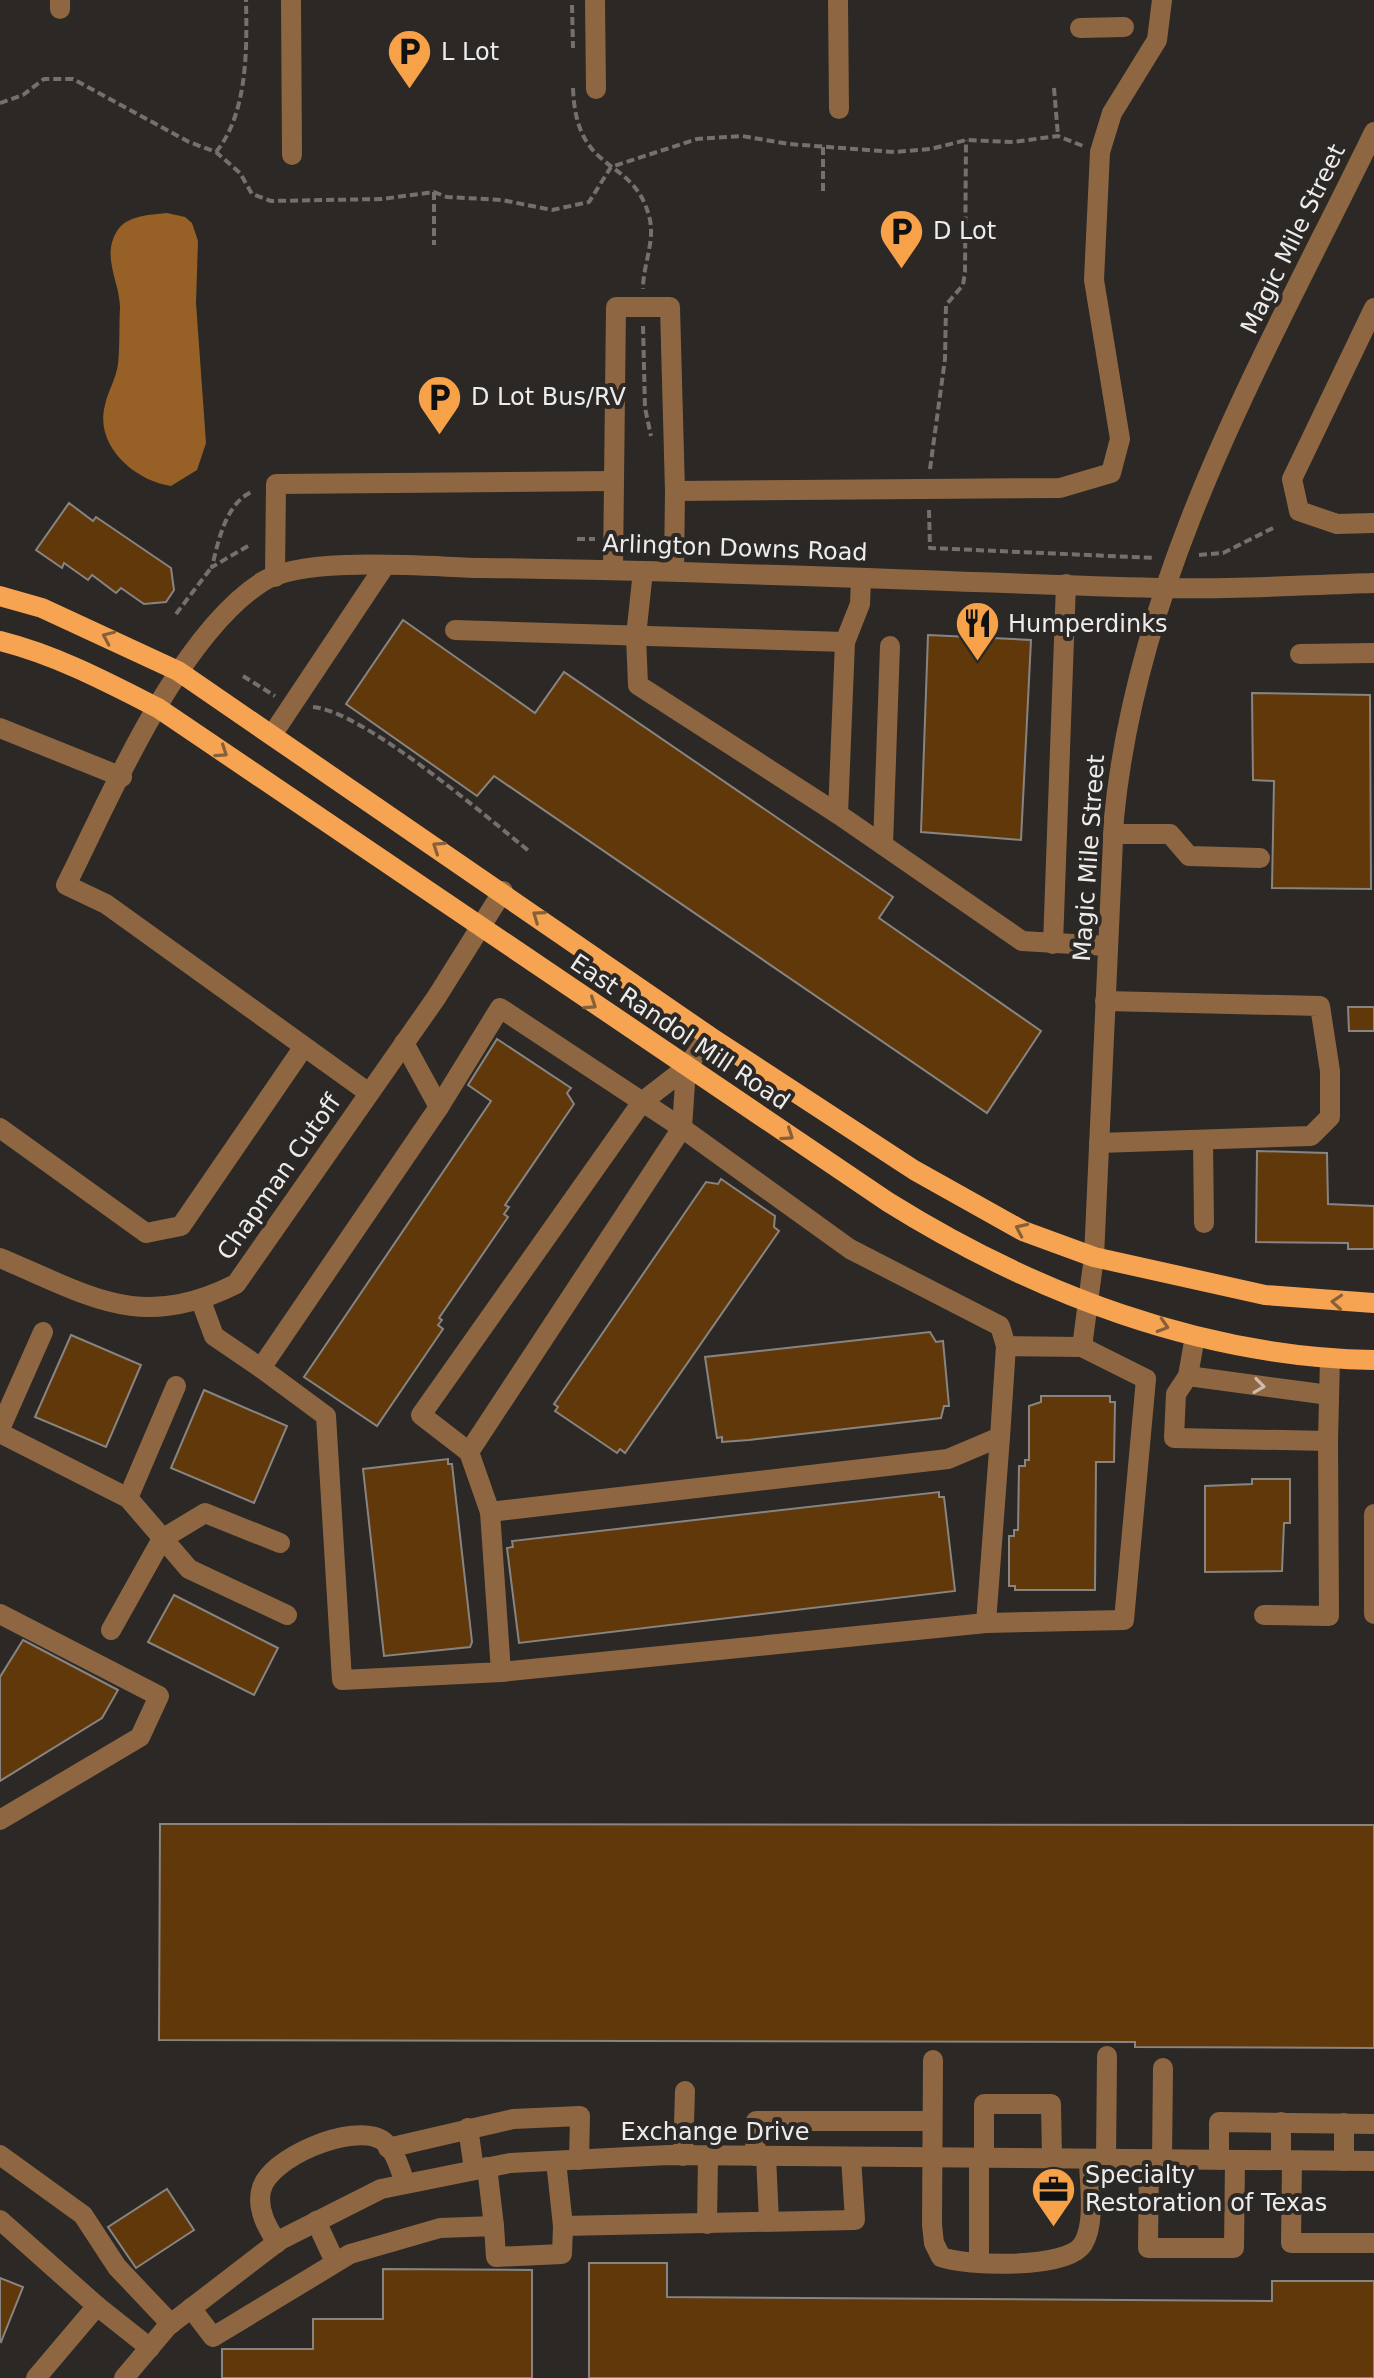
<svg xmlns="http://www.w3.org/2000/svg" width="1374" height="2378" viewBox="0 0 1374 2378" font-family="'DejaVu Sans',sans-serif">
<style>
.water{fill:#976027}
.building{fill:#613809;stroke:#878481;stroke-width:2}
.lines{fill:none;stroke-linecap:round;stroke-linejoin:round}
.path{stroke:#73706e;stroke-width:4;stroke-dasharray:8 4;stroke-linecap:butt}
.minor{stroke:#8e6742;stroke-width:20}
.major{stroke:#f6a452;stroke-width:20}
.oneway{stroke:#866039}
.oneway2{stroke:#ccbdb0}
.labels{text-anchor:middle;dominant-baseline:central;stroke-width:8;stroke-linejoin:round;paint-order:stroke}
.poi-label{font-size:24px;fill:#eeeceb;stroke:#2b2825;text-anchor:start}
.street-label{font-size:24px;fill:#eeeceb;stroke:#2b2825}
</style>
<rect width="100%" height="100%" fill="#2b2825"/>
<path class="water" d="M167,213L185,217L192,223L198,241L196,303L206,443L197,470L171,486C135,481 94,446 105,405C108,391 116,379 118,364C120,346 119,326 120,308C120,282 101,257 117,231C127,215 150,215 167,213Z"/>
<g class="building">
<path d="M69,503L93,521L96,517L171,568L174,590L166,602L144,604L121,588L116,593L92,575L88,580L64,563L62,568L36,550Z"/>
<path d="M403,620L535,713L564,672L893,897L879,918L1041,1031L987,1113L494,776L477,796L346,704Z"/>
<path d="M928,635L1031,640L1021,840L921,832Z"/>
<path d="M1252,693L1370,695L1371,889L1272,888L1274,781L1253,780Z"/>
<path d="M1348,1007H1374V1031H1349Z"/>
<path d="M497,1039L571,1088L567,1093L574,1104L505,1205L509,1207L504,1214L508,1217L439,1318L442,1320L438,1325L443,1329L377,1426L304,1377L491,1101L468,1085Z"/>
<path d="M1257,1151L1327,1153L1328,1204L1374,1206V1249H1348V1243L1256,1242Z"/>
<path d="M721,1179L775,1216L774,1227L779,1231L625,1453L620,1449L617,1453L555,1411L558,1407L554,1404L706,1182L718,1184Z"/>
<path d="M930,1332L936,1342L943,1341L949,1406H944L941,1418L749,1440L722,1442V1437L717,1438L705,1357Z"/>
<path d="M71,1335L141,1365L106,1447L35,1417Z"/>
<path d="M204,1390L287,1426L254,1503L171,1468Z"/>
<path d="M1041,1396H1110V1402H1115L1114,1462H1096L1095,1590H1015V1586H1009V1536H1014V1530H1018L1019,1466H1025V1460H1029V1406L1041,1402Z"/>
<path d="M448,1459V1464H452L472,1642L470,1647L384,1656L363,1469Z"/>
<path d="M1252,1479H1290V1523H1284L1282,1571L1205,1572V1486L1252,1484Z"/>
<path d="M939,1492V1497H944L955,1591L519,1643L507,1548L513,1547L512,1541Z"/>
<path d="M174,1595L278,1648L254,1695L148,1642Z"/>
<path d="M23,1640L118,1690L102,1718L0,1781V1677Z"/>
<path d="M160,1824L1374,1825V2048L1135,2047V2042L159,2040Z"/>
<path d="M167,2189L194,2230L136,2268L108,2227Z"/>
<path d="M589,2263H667V2297L1272,2301V2281H1374V2378H589Z"/>
<path d="M383,2269L532,2270V2378H222V2349H313V2319H383Z"/>
<path d="M0,2278L23,2287L1,2342L0,2341Z"/>
</g>
<g class="lines">
<g class="path">
<path d="M572,5L573,48"/>
<path d="M573,88C576,177 633,155 649,216C656,240 643,264 643,289"/>
<path d="M1054,88L1058,136"/>
<path d="M0,103L23,95L44,79H73L189,142L216,152L240,173L252,194L271,201L382,199L434,192L447,197L502,200L552,210L589,202L611,167L697,139L742,136L789,144L894,152L931,149L966,140L1013,142L1058,136L1083,146"/>
<path d="M216,152C248,113 247,48 246,0"/>
<path d="M823,191V146"/>
<path d="M434,192V245"/>
<path d="M643,326L645,408L651,436"/>
<path d="M930,469L945,359L946,305L963,285L965,272L966,140"/>
<path d="M929,510L930,548L1155,558"/>
<path d="M577,539H595"/>
<path d="M631,540L654,541"/>
<path d="M248,546L212,567C218,542 226,501 254,491"/>
<path d="M1199,555L1223,553L1275,527"/>
<path d="M176,614L211,568"/>
<path d="M243,676L275,696"/>
<path d="M313,707C363,711 487,817 530,852"/>
</g>
<g class="minor">
<path d="M291,0L292,155"/>
<path d="M595,0L596,89"/>
<path d="M838,0L839,109"/>
<path d="M60,9V0"/>
<path d="M1080,28L1124,27"/>
<path d="M1374,308L1292,479L1299,511L1337,524L1374,523"/>
<path d="M613,569L616,307H670L675,491"/>
<path d="M643,571L636,636L638,685L838,814L1022,941L1107,946"/>
<path d="M674,571L675,491L1060,488L1111,473L1120,439L1094,280L1100,152L1112,113L1157,40L1162,0"/>
<path d="M275,577L276,484L613,481"/>
<path d="M455,630L845,642"/>
<path d="M1300,654L1374,653"/>
<path d="M0,728L122,777"/>
<path d="M272,735L384,567"/>
<path d="M838,814L845,642L860,604L861,578"/>
<path d="M1113,834H1170L1189,856L1260,858"/>
<path d="M883,845L890,646"/>
<path d="M1053,944L1066,584"/>
<path d="M404,1043L439,1107L261,1368L326,1416L342,1680L501,1672L490,1512"/>
<path d="M686,1068L682,1128L469,1452L421,1415L642,1102Z"/>
<path d="M686,1068L709,1036"/>
<path d="M369,1093L106,904L66,885C111,796 177,637 262,582C304,555 429,567 482,568C708,570 933,582 1158,588C1230,590 1302,585 1374,583"/>
<path d="M439,1107L500,1008L682,1128L850,1249L1000,1326L1006,1346"/>
<path d="M0,1128L146,1233L181,1226L303,1048"/>
<path d="M1203,1140L1204,1223"/>
<path d="M1099,1143L1311,1136L1330,1117V1071L1320,1006L1105,1001"/>
<path d="M0,1258C91,1296 140,1332 236,1284L436,998L503,891"/>
<path d="M201,1301L214,1336L261,1368"/>
<path d="M1195,1336L1188,1376L1176,1394L1174,1438L1328,1441L1330,1358"/>
<path d="M1188,1376L1329,1395"/>
<path d="M0,1429L43,1332"/>
<path d="M0,1433L128,1498L189,1569L287,1615"/>
<path d="M469,1452L490,1512L948,1459L1000,1437L1006,1346L1082,1347L1094,1257L1114,818C1138,570 1267,352 1374,132"/>
<path d="M128,1498L176,1386"/>
<path d="M1374,1514V1614"/>
<path d="M0,1614L159,1696L140,1737L0,1820"/>
<path d="M1264,1615L1329,1616L1328,1441"/>
<path d="M986,1623L1000,1437"/>
<path d="M111,1630L162,1539L205,1513L280,1543"/>
<path d="M501,1672L986,1623L1124,1620L1146,1379L1082,1347"/>
<path d="M933,2060L932,2225L934,2243L941,2257C966,2266 1067,2270 1083,2244C1096,2223 1089,2183 1089,2159"/>
<path d="M1281,2122V2160"/>
<path d="M1344,2123V2161"/>
<path d="M468,2128L474,2169"/>
<path d="M388,2148L513,2119L580,2116L579,2160"/>
<path d="M0,2155L83,2215L117,2267L171,2324"/>
<path d="M683,2156L685,2091"/>
<path d="M755,2156L756,2121H932"/>
<path d="M766,2156L769,2221"/>
<path d="M979,2158V2263"/>
<path d="M984,2158V2104H1051L1052,2158"/>
<path d="M1106,2159L1107,2056"/>
<path d="M1149,2159L1148,2248H1234L1235,2160"/>
<path d="M1162,2160L1163,2068"/>
<path d="M1219,2160V2122L1374,2124"/>
<path d="M556,2161L563,2226L855,2220L851,2157"/>
<path d="M1292,2161L1291,2243H1374"/>
<path d="M487,2167L494,2226"/>
<path d="M0,2220L97,2306"/>
<path d="M316,2221L335,2262"/>
<path d="M707,2224L708,2156"/>
<path d="M277,2243C267,2227 257,2210 261,2191C267,2158 353,2122 382,2140C395,2149 400,2169 405,2183"/>
<path d="M191,2308L213,2337L350,2254L440,2228L494,2226L496,2257L562,2254L563,2226"/>
<path d="M36,2378L97,2306L150,2348"/>
<path d="M124,2378L168,2326L280,2240L381,2189L510,2163L669,2155L1374,2161"/>
</g>
<g class="major">
<path d="M0,596L42,608L178,671L709,1036L914,1170L1023,1231L1094,1257L1265,1295L1374,1303"/>
<path d="M0,641C56,655 107,682 158,708L888,1202C1034,1293 1201,1357 1374,1360"/>
</g>
</g>
<defs><path id="oneway-chevron" d="M-2-3.5L2.5 0L-2 3.5" fill="none" stroke-width="1.6" stroke-linecap="round" stroke-linejoin="round" transform="scale(2)"/></defs>
<g class="oneway">
<use href="#oneway-chevron" transform="translate(108 637) rotate(-156)"/>
<use href="#oneway-chevron" transform="translate(222 752) rotate(34)"/>
<use href="#oneway-chevron" transform="translate(438 847) rotate(-146)"/>
<use href="#oneway-chevron" transform="translate(538 916) rotate(-145)"/>
<use href="#oneway-chevron" transform="translate(591 1004) rotate(34)"/>
<use href="#oneway-chevron" transform="translate(788 1135) rotate(34)"/>
<use href="#oneway-chevron" transform="translate(1021 1229) rotate(-155)"/>
<use href="#oneway-chevron" transform="translate(1337 1302) rotate(-176)"/>
<use href="#oneway-chevron" transform="translate(1163 1326) rotate(17)"/>
</g>
<use class="oneway2" href="#oneway-chevron" transform="translate(1259 1386) rotate(8)"/>
<defs>
<symbol id="parking-pin" viewBox="-11 -11 22 30"><path d="M0 17L-7.5 6A9.5 9.5 0 1 1 7.5 6Z" fill="#f7a149" stroke="#2b2825"/><path d="M-3.5-5.5H1a3.5 3.5 0 0 1 0 7H-1V5.5H-3.5ZM-1-3.4V-.6H.8a1.4 1.4 0 0 0 0-2.8Z" fill="#111"/></symbol>
<symbol id="restaurant-pin" viewBox="-11 -11 22 30"><path d="M0 17L-7.5 6A9.5 9.5 0 1 1 7.5 6Z" fill="#f7a149" stroke="#2b2825"/><path d="M-5-6h1v4h1v-4h1v4h1v-4h1v5L-1.5 .5V6h-2V.5L-5-1ZM5-6V6H3V1.5H1.5Q1.5-4 5-6Z" fill="#111"/></symbol>
<symbol id="office-pin" viewBox="-11 -11 22 30"><path d="M0 17L-7.5 6A9.5 9.5 0 1 1 7.5 6Z" fill="#f7a149" stroke="#2b2825"/><path d="M-6-3h4V-5.5h4V-3h4V5H-6ZM-1-4.5V-3h2v-1.5ZM-6 0V1H6V0Z" fill="#111"/></symbol>
</defs>
<g fill-rule="evenodd">
<use href="#parking-pin" x="384" y="26" width="51" height="69"/>
<use href="#parking-pin" x="876" y="206" width="51" height="69"/>
<use href="#parking-pin" x="414" y="372" width="51" height="69"/>
<use href="#restaurant-pin" x="952" y="598" width="51" height="69"/>
<use href="#office-pin" x="1028" y="2164" width="51" height="69"/>
</g>
<g class="labels">
<g class="poi-label">
<text x="441" y="52">L Lot</text>
<text x="933" y="231">D Lot</text>
<text x="471" y="397">D Lot Bus/RV</text>
<text x="1008" y="624">Humperdinks</text>
<text x="1085" y="2175">Specialty<tspan x="1085" dy="28">Restoration of Texas</tspan></text>
</g>
<g class="street-label">
<text transform="translate(1293 239) rotate(-64)">Magic Mile Street</text>
<text transform="translate(735 548) rotate(2)">Arlington Downs Road</text>
<text transform="translate(1089 858) rotate(-86)">Magic Mile Street</text>
<text transform="translate(680 1032) rotate(34)">East Randol Mill Road</text>
<text transform="translate(279 1177) rotate(-55)">Chapman Cutoff</text>
<text x="715" y="2132">Exchange Drive</text>
</g>
</g>
</svg>
